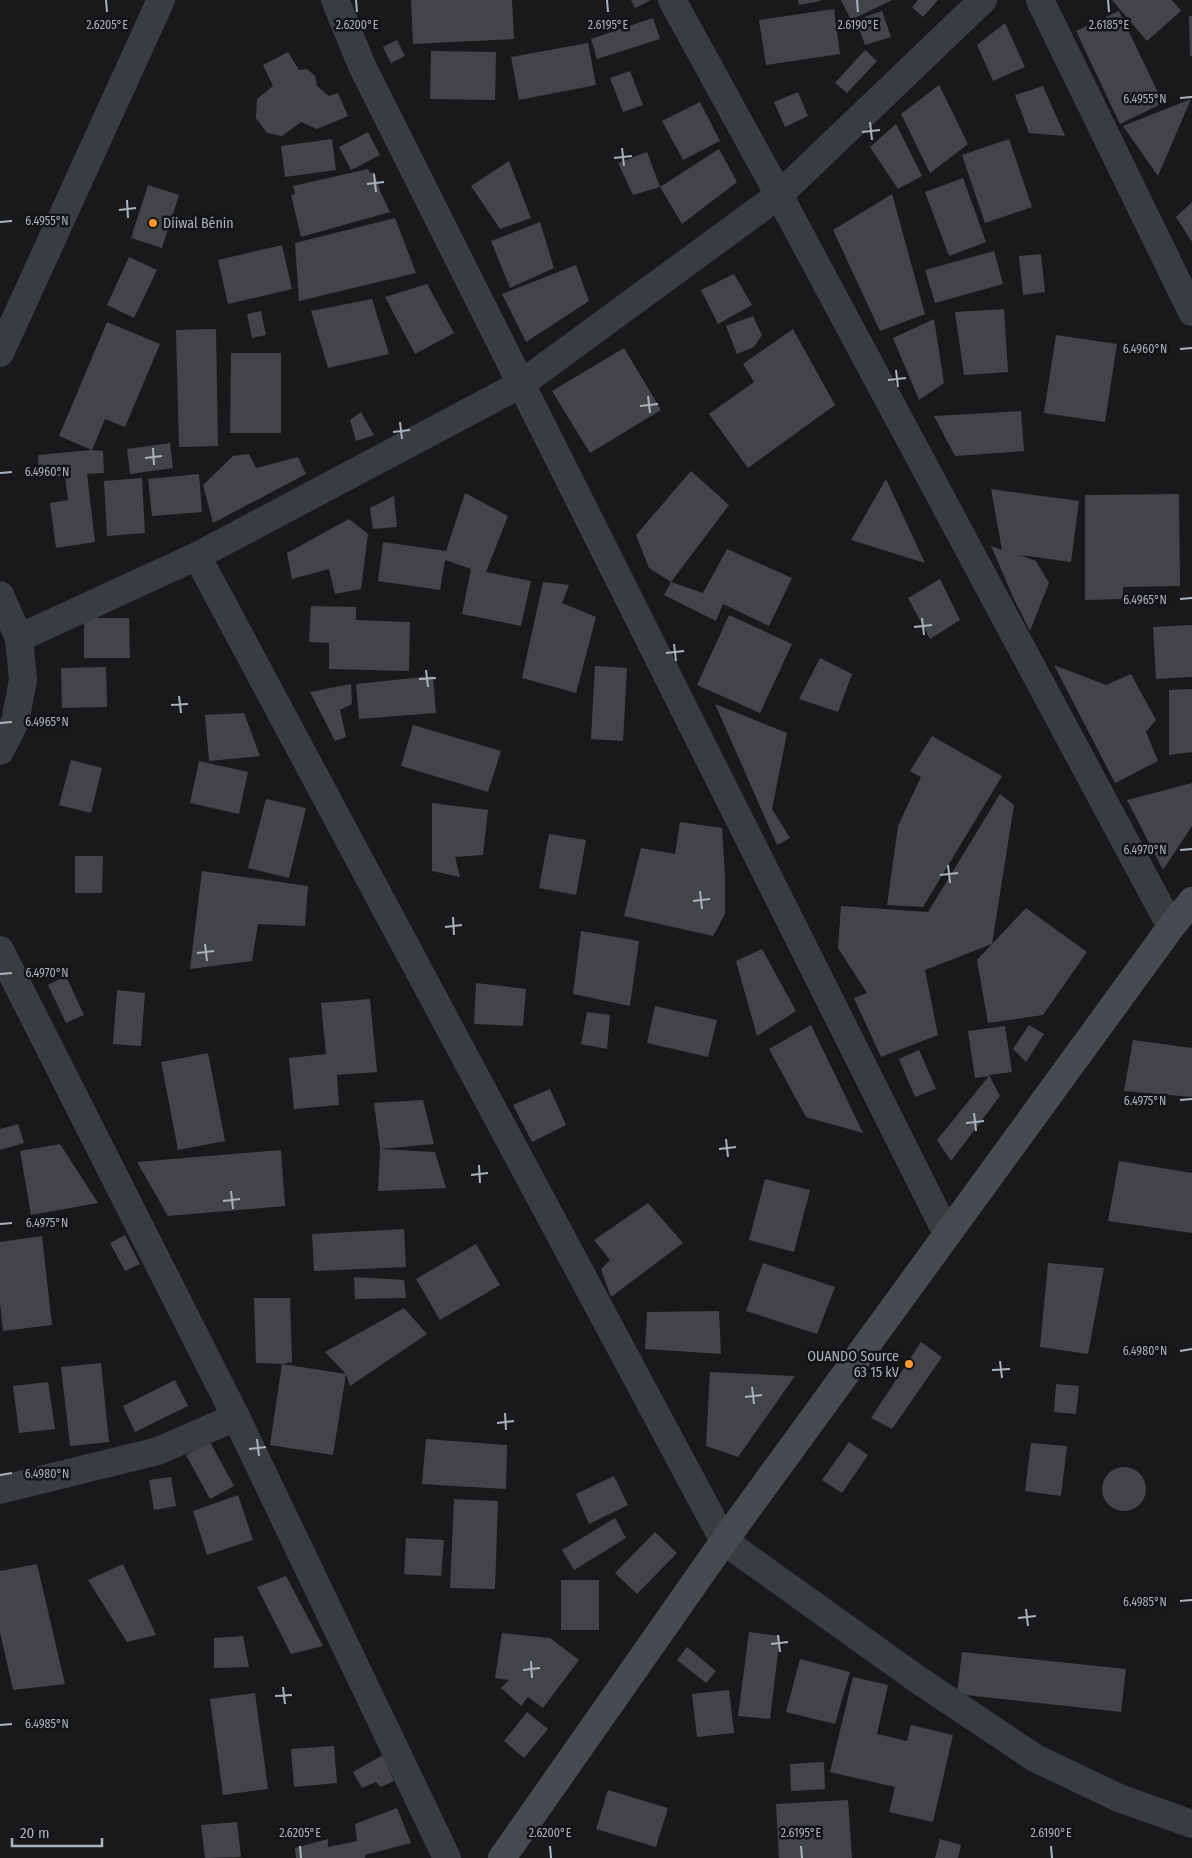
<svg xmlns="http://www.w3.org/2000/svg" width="1192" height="1858" viewBox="0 0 1192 1858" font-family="'Fira Sans Condensed',sans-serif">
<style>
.building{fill:#424448}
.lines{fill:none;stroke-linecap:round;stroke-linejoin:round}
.street{stroke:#393c41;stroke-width:28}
.secondary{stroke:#474b51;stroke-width:28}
.ticks{fill:none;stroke:#aab2bc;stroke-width:2}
.poi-dot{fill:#ff962d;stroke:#141416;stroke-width:2}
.labels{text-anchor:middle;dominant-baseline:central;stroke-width:5;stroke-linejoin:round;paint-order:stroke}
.poi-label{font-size:14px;fill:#aab2bc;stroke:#141416;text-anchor:start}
.ticks-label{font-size:12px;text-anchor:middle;fill:#aab2bc;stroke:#141416;stroke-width:5;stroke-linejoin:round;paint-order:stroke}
</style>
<rect width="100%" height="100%" fill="#19191b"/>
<g class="building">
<path d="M411,0H512L514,39L413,44Z"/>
<path d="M631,0H651L635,8Z"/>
<path d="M798,0H820V1L799,5Z"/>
<path d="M841,0H892L851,20Z"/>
<path d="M918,0H938L923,17L912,7Z"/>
<path d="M1112,0H1172L1181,11L1147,41Z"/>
<path d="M834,9L840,54L766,65L759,20Z"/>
<path d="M882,11L891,37L865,45L856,20Z"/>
<path d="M1119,11L1163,103L1120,124L1076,31Z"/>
<path d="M1189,16H1192V56H1190Z"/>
<path d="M653,18L660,39L597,59L591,39Z"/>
<path d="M1005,23L1025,67L993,81L977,45Z"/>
<path d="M397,40L405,56L391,63L383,47Z"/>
<path d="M588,43L596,85L519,100L511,57Z"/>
<path d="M865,50L877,61L847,93L835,83Z"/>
<path d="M431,51L496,52L495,100L430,99Z"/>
<path d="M288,52L299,70L307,69L315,76L317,86L329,96L338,93L348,116L317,129L301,122L282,136L267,133L256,118L257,99L273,86L263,65Z"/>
<path d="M630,71L643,105L623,112L610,78Z"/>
<path d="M939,85L968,144L930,173L901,114Z"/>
<path d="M1043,86L1065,136L1029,133L1015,95Z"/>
<path d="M798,92L808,116L785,127L774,102Z"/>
<path d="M1191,99L1158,176L1123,126Z"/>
<path d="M700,102L720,141L683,160L662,121Z"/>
<path d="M896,124L922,176L898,189L870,147Z"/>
<path d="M368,132L380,155L351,170L339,147Z"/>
<path d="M332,139L336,170L285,177L281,146Z"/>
<path d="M1009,139L1032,207L985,223L962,155Z"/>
<path d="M719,149L737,182L682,224L660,187Z"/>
<path d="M647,152L660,187L633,195L618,163Z"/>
<path d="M509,161L531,218L500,229L471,186Z"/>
<path d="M368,169L370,173L374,172L380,191L390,212L301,237L291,195L295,194L293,186Z"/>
<path d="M963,178L986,242L949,256L925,192Z"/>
<path d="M148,185L179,195L162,248L131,238Z"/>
<path d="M892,194L925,314L880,331L833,230Z"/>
<path d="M1192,202V242L1176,217Z"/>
<path d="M395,218L416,273L299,301L295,243Z"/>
<path d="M540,222L554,268L510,288L491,241Z"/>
<path d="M282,245L292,289L228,304L218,260Z"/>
<path d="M994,251L1003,284L935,303L925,270Z"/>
<path d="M1041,254L1045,292L1023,295L1019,256Z"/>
<path d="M129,257L157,270L134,318L107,305Z"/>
<path d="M576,265L589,301L526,342L502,294Z"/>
<path d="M734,274L752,305L718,324L701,290Z"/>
<path d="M427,284L454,333L415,354L385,297Z"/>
<path d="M372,299L389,354L328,368L311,311Z"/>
<path d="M1004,309L1008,372L964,375L955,312Z"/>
<path d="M261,311L266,335L252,338L247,314Z"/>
<path d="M753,316L762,335L754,347L737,354L726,326Z"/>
<path d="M934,319L944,383L919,400L893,338Z"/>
<path d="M107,322L160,344L125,427L105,419L92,450L103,451L104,473L87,474L95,542L56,548L50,503L68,500L65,476L39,477L38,455L92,450L59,436Z"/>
<path d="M216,329L218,446L179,447L176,330Z"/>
<path d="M793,329L835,405L748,468L709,414L754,382L743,364Z"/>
<path d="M1056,335L1117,344L1105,422L1044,413Z"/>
<path d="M624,348L661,410L590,453L552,391Z"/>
<path d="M231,353H281V433H230Z"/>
<path d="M1021,411L1024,451L955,456L934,416Z"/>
<path d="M361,412L374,435L356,441L350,420Z"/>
<path d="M170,443L173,468L130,474L127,449Z"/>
<path d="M249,454L256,468L298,457L306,474L213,523L203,485L233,456Z"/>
<path d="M691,471L729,505L671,582L649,568L636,535Z"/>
<path d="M199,474L202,512L152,516L148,479Z"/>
<path d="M142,478L145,533L107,536L104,481Z"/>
<path d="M886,479L925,563L851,540Z"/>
<path d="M991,489L1079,501L1071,562L1020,555L1036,561L1049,583L1030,631L1013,597L991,546L1002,550Z"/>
<path d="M465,493L508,516L486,572L531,581L521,626L462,614L471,569L445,560L440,590L378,581L383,542L446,551Z"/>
<path d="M1179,494L1180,586L1123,587V599L1085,600V495Z"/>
<path d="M394,496L397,527L373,529L370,508Z"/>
<path d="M349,519L368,534L361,589L335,594L329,569L292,579L287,553Z"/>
<path d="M727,549L792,578L769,626L723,604L716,621L664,595L671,582L703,593Z"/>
<path d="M940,579L960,620L930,639L908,598Z"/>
<path d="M543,582L569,585L562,603L596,617L576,693L522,678Z"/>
<path d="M311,606L356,607V620L410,622L409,671L329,669V643L309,642Z"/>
<path d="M729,615L792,644L760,713L697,685Z"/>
<path d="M84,618H129L130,658H84Z"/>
<path d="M1192,625V677L1156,679L1153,627Z"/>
<path d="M820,658L852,674L838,712L799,699Z"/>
<path d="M1054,665L1106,685L1131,674L1156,720L1146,732L1158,761L1115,783Z"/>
<path d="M595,666L627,668L623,741L591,739Z"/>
<path d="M106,667L107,707L62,708L61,668Z"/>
<path d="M433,676L436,713L359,719L356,684Z"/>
<path d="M351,684L352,704L340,710L346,737L335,741L310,692Z"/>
<path d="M1192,689V752L1169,755V690Z"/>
<path d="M715,704L787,733L772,809L790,838L777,845Z"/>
<path d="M244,713L260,756L209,761L205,715Z"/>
<path d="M413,725L501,751L488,792L401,766Z"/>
<path d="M932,736L1002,776L923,907L887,905L898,826L921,777L910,771Z"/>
<path d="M71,760L102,768L91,813L59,805Z"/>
<path d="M199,761L248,772L239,814L190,803Z"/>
<path d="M1192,783V826L1163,870L1127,800Z"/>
<path d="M1000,794L1014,805L992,944L925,970L938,1035L881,1057L854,998L867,993L838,948L841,906L928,912Z"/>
<path d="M266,799L306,808L289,878L248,868Z"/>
<path d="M432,803L488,810L483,855L455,857L460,877L432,871Z"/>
<path d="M680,822L722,828L725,876V914L713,936L624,916L641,848L675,854Z"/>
<path d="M549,834L586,840L576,895L539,888Z"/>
<path d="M75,856H103L102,893H75Z"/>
<path d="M202,871L308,886L305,926L258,924L252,961L190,969Z"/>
<path d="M1026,908L1087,952L1043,1015L988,1023L977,960Z"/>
<path d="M581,931L639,941L630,1006L573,994Z"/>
<path d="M762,949L796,1011L757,1036L736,961Z"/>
<path d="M66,976L84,1015L66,1023L48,985Z"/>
<path d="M476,983L526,989L523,1026L474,1024Z"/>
<path d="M117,990L145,993L141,1046L113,1044Z"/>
<path d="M370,999L377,1072L337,1075L339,1105L294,1109L289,1058L326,1054L321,1003Z"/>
<path d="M655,1006L717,1020L708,1057L647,1043Z"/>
<path d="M587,1012L610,1015L607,1049L581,1044Z"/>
<path d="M811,1025L863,1133L806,1117L769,1049Z"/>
<path d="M1029,1025L1044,1034L1026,1062L1013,1049Z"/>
<path d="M1005,1026L1012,1072L989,1075L1000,1096L951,1161L937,1140L989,1076L975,1078L968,1031Z"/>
<path d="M1133,1040L1192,1048V1097L1124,1091Z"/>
<path d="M919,1050L936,1089L915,1097L899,1059Z"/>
<path d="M208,1053L225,1141L178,1150L161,1062Z"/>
<path d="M550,1089L566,1125L532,1142L513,1105Z"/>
<path d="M423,1100L434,1144L380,1149L435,1152L446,1188L378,1191L380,1149L374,1103Z"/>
<path d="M18,1124L24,1143L0,1150V1129Z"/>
<path d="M60,1144L98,1203L31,1215L20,1151Z"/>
<path d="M281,1150L285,1206L168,1216L137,1162Z"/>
<path d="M1119,1161L1192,1173V1233L1108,1221Z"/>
<path d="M765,1179L810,1190L794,1252L749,1240Z"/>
<path d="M648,1203L683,1243L611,1297L601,1269L610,1260L594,1240Z"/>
<path d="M404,1229L406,1267L314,1271L312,1234Z"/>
<path d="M125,1235L140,1264L125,1271L110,1243Z"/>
<path d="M42,1236L52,1325L3,1331L0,1303V1242Z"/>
<path d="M476,1244L500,1285L440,1320L416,1279Z"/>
<path d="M763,1263L835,1287L817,1334L746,1311Z"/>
<path d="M1048,1263L1104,1268L1088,1354L1040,1347Z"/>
<path d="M354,1277L404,1280L406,1298L355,1299Z"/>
<path d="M254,1298H290L292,1362L282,1364L346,1374L325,1352L404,1308L427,1334L350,1386L346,1374L333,1455L270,1445L282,1364L256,1363Z"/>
<path d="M719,1311L721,1354L645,1349L647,1312Z"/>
<path d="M921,1342L942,1357L892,1429L871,1418Z"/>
<path d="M101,1363L109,1442L70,1446L61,1367Z"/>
<path d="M710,1372L795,1376L738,1457L706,1446Z"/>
<path d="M175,1380L188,1406L135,1432L123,1406Z"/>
<path d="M48,1382L55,1429L19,1433L13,1386Z"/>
<path d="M1056,1384L1079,1386L1076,1414L1054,1412Z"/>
<path d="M426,1439L507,1445L506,1489L422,1484Z"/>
<path d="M210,1442L234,1486L210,1499L186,1455Z"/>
<path d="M849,1442L868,1455L842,1493L822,1480Z"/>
<path d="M1031,1443L1067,1446L1061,1496L1025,1491Z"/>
<circle cx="1124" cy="1489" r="22"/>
<path d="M614,1476L628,1505L589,1524L576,1494Z"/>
<path d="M171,1477L176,1506L154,1510L149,1480Z"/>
<path d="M238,1495L253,1540L207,1555L193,1511Z"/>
<path d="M454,1499L498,1501L495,1589L450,1588Z"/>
<path d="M615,1518L626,1538L574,1570L562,1550Z"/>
<path d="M655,1532L677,1553L637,1594L615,1573Z"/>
<path d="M406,1538L444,1540L441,1576L404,1574Z"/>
<path d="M37,1564L65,1684L13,1690L0,1632V1571Z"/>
<path d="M123,1564L156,1635L127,1642L88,1580Z"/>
<path d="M286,1576L323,1646L291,1654L257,1587Z"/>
<rect x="561" y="1580" width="38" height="50"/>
<path d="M749,1632L780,1636L770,1719L738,1716Z"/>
<path d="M502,1633L550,1638L579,1660L543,1708L528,1697L521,1706L501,1688L509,1680L495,1678Z"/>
<path d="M243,1636L249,1667L214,1668V1638Z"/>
<path d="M687,1647L716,1671L706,1683L677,1660Z"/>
<path d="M962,1652L1126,1669L1121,1712L957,1694Z"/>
<path d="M800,1659L850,1672L835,1724L786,1712Z"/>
<path d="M853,1677L888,1685L877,1734L907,1741L911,1725L953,1735L933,1822L889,1812L895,1787L830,1772Z"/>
<path d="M729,1690L734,1733L697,1737L692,1694Z"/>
<path d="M255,1693L268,1789L223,1795L210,1699Z"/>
<path d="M527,1712L548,1729L524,1758L504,1741Z"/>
<path d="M334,1746L337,1783L294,1787L291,1749Z"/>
<path d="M383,1755L394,1781L381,1787L376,1782L362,1788L353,1772Z"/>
<path d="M824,1762L825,1789L791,1791L790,1764Z"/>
<path d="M608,1790L668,1808L656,1847L596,1829Z"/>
<path d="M848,1800L852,1858H779L776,1804Z"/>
<path d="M397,1808L411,1843L365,1855V1858H296L295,1848L328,1839V1847L357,1841L355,1824Z"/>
<path d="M237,1822L241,1857L205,1858L201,1825Z"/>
<path d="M940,1839L961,1845L958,1858H935Z"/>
</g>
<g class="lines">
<g class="street">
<path d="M335,0L362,66L947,1234"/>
<path d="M672,0L779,195L1171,927"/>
<path d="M1040,0L1192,312"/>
<path d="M0,353L161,0"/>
<path d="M197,556L724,1541L917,1679L1035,1758L1119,1798L1192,1824"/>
<path d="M0,595L19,638L23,680L15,722L0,751"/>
<path d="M19,638L197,556L521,384L779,195L983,0"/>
<path d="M0,950L236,1417L447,1858"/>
<path d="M0,1490L158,1451L236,1417"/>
</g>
<path class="secondary" d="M502,1858L724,1541L1171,927L1192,901"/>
</g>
<path class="ticks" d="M106,0L107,12M356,0L357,12M607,0L608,12M857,0L858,12M1108,0L1109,12M1180,98L1192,97M870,122L872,140M862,132L880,130M622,148L624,166M614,158L632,156M374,174L376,192M367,184L384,182M127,200L128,218M119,210L136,208M0,222L12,221M1180,349L1192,348M896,370L898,387M888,380L906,378M648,396L650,413M640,406L658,404M400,422L402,439M393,432L410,430M153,448L154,465M145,458L162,456M0,473L12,472M1180,599L1192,598M922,618L924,635M914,627L932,625M674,644L676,661M666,653L684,651M426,670L428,687M419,679L436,678M179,696L181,713M171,705L188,704M0,723L12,722M1180,850L1192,849M948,865L950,883M940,875L958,873M700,891L702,909M693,901L710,899M453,917L454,935M445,927L462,925M205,944L207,961M197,953L214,951M0,974L12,973M1180,1100L1192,1099M974,1113L976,1131M966,1123L984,1121M726,1139L728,1157M719,1149L736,1147M479,1165L480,1183M471,1175L488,1173M231,1191L233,1209M223,1201L240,1199M0,1224L12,1223M1180,1351L1192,1349M1000,1361L1002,1378M992,1370L1010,1369M752,1387L754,1404M745,1397L762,1395M505,1413L506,1430M497,1423L514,1421M257,1439L259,1456M249,1449L266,1447M0,1475L12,1473M1180,1601L1192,1600M1026,1609L1028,1626M1018,1618L1036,1616M778,1635L780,1652M771,1644L788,1642M531,1661L532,1678M523,1670L540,1668M283,1687L285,1704M275,1696L292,1695M0,1725L12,1724M300,1846L301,1858M550,1846L551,1858M801,1846L802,1858M1051,1846L1052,1858"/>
<g class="poi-dot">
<circle cx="153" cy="223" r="5"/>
<circle cx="909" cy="1364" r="5"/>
</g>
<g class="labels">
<g class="poi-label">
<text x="163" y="223">Diiwal Bénin</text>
<text x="899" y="1356" text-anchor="end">OUANDO Source<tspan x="899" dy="16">63 15 kV</tspan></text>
</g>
</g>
<g class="ticks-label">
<text x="107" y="29">2.6205°E</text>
<text x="357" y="29">2.6200°E</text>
<text x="608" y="29">2.6195°E</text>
<text x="858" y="29">2.6190°E</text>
<text x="1109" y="29">2.6185°E</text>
<text x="1145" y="103">6.4955°N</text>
<text x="47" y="225">6.4955°N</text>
<text x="1145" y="353">6.4960°N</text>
<text x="47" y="476">6.4960°N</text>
<text x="1145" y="604">6.4965°N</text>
<text x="47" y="726">6.4965°N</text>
<text x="1145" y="854">6.4970°N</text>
<text x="47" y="977">6.4970°N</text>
<text x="1145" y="1105">6.4975°N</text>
<text x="47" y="1227">6.4975°N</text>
<text x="1145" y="1355">6.4980°N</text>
<text x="47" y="1478">6.4980°N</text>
<text x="1145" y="1606">6.4985°N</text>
<text x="47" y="1728">6.4985°N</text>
<text x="300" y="1837">2.6205°E</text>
<text x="550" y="1837">2.6200°E</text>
<text x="801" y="1837">2.6195°E</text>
<text x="1051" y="1837">2.6190°E</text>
</g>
<path d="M12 1838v8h90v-8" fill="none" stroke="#aab2bc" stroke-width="2.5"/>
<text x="20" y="1838" font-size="15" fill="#aab2bc" stroke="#141416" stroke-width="4" paint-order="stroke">20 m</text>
</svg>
